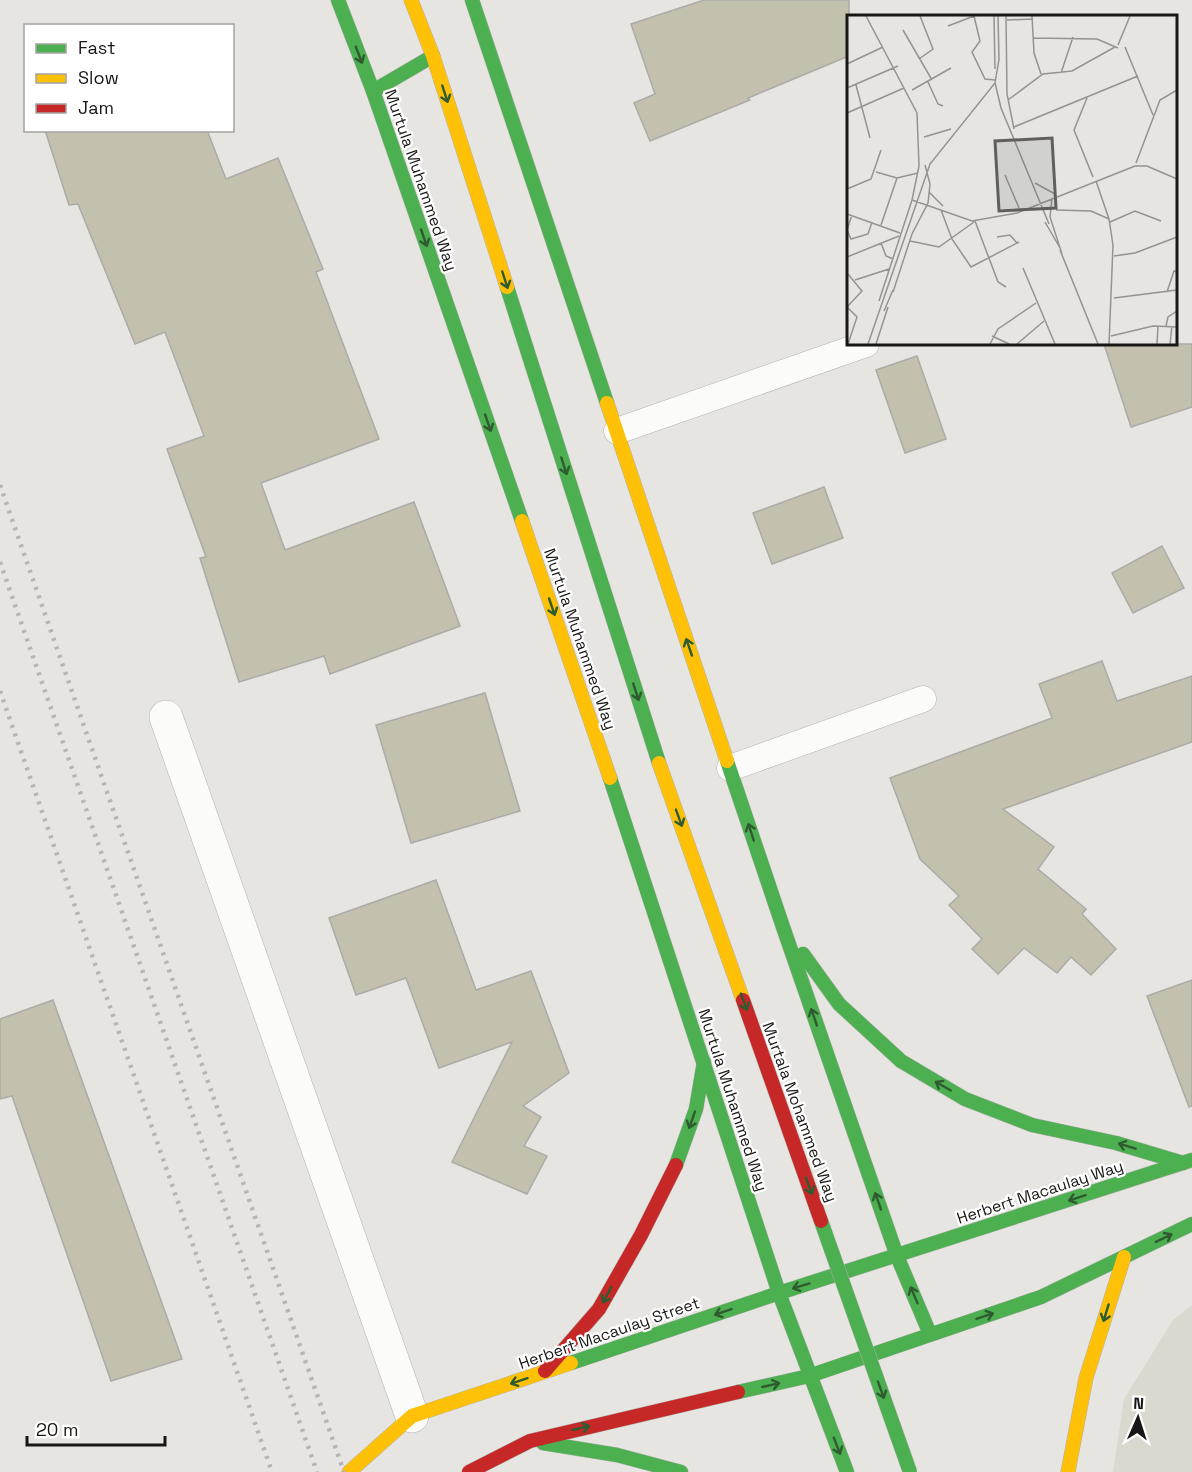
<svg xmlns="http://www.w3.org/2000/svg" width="1192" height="1472" viewBox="0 0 1192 1472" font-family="'Space Grotesk',sans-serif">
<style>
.built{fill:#dbd8cf}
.building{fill:#c4c0ae;stroke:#ababa8;stroke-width:1.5}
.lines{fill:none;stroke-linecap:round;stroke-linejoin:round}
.lane-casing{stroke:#b2b2af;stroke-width:27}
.street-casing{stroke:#b2b2af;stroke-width:34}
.fast-casing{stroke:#b2b2af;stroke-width:15}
.slow-casing{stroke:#b2b2af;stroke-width:15}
.jam-casing{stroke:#b2b2af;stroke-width:15}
.lane{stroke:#fbfbfa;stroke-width:26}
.street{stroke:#fbfbfa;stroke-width:33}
.fast{stroke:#4caf50;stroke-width:14}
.slow{stroke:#ffc107;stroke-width:14}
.jam{stroke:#c62828;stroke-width:14}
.rail{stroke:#b5b5b4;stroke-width:4.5;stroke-dasharray:3 6;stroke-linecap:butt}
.fast-bridge-casing{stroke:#b2b2af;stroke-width:15;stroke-linecap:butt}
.slow-bridge-casing{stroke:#b2b2af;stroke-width:15;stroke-linecap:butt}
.jam-bridge-casing{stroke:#b2b2af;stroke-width:15;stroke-linecap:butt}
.fast-bridge{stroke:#4caf50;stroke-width:14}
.slow-bridge{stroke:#ffc107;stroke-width:14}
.jam-bridge{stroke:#c62828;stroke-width:14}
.oneway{stroke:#2f5b30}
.labels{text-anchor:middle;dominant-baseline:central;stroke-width:4.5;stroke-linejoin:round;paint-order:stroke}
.street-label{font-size:16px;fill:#181715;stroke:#fff}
.inset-road{fill:none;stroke:#94938f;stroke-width:1.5}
.view{fill:#605f5c;fill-opacity:0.15;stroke:#605f5c;stroke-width:3}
.inset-edge{fill:none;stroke:#181715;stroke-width:3}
</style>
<rect width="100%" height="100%" fill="#e6e5e1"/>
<path class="built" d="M1192,1305V1472H1113L1124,1399L1173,1320Z"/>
<g class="building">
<path d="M704,0H849V56L748,98L750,100L650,141L634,103L655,94L631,24Z"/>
<path d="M45,130H207L226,179L278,158L323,269L316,272L379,439L261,483L285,550L414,502L460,626L330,674L324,656L239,682L200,558L206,557L167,449L204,436L165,332L135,344L78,204L69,205Z"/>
<path d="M1104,344H1192V407L1131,427Z"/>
<path d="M917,356L946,439L905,453L876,370Z"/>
<path d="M824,487L843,538L772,564L753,513Z"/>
<path d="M1162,546L1184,588L1133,613L1112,573Z"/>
<path d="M1102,661L1117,701L1192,676V742L1003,809L1054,847L1038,869L1086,909L1082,914L1116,949L1091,975L1071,957L1057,973L1024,948L998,974L972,949L982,939L949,905L959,896L920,859L890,778L1052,718L1039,684Z"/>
<path d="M485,693L520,811L411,843L376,725Z"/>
<path d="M436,880L476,990L531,971L569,1073L523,1106L541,1117L524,1146L547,1156L527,1194L452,1162L512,1042L439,1068L406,978L356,995L329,918Z"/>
<path d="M1192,980V1106L1189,1107L1147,996Z"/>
<path d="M53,1000L182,1359L111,1381L12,1096L0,1099V1019Z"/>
</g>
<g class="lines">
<defs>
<g id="lane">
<path d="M617,431L866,344"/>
<path d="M730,768L923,699"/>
</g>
<path id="street" d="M166,717L412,1416"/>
<g id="fast">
<path d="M338,0L373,91L522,521"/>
<path d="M472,0L607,403"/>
<path d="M373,91L433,56"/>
<path d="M507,287L659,763"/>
<path d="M727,761L783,927L897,1256L930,1334"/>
<path d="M610,778L779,1293L847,1472"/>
<path d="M803,954L839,1004L901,1061L965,1099L1032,1125L1116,1143L1183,1163"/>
<path d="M676,1165L696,1109L704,1062"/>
<path d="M571,1363L779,1293L1192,1160"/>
<path d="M738,1392L809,1376L1041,1297L1192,1224"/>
<path d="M543,1443L617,1455L681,1472"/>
</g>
<g id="slow">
<path d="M411,0L433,56L507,287"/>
<path d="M607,403L727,761"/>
<path d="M522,521L610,778"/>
<path d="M349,1472L412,1416L571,1363"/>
<path d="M1068,1472L1086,1378L1124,1257"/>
</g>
<g id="jam">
<path d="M545,1371L599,1309L641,1235L676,1165"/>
<path d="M469,1472L530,1441L738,1392"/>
</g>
</defs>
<use href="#lane" class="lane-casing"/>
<use href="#street" class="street-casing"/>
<use href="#fast" class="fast-casing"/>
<use href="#slow" class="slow-casing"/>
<use href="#jam" class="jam-casing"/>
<use href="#lane" class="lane"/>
<use href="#street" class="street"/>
<use href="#fast" class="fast"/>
<use href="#slow" class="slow"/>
<use href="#jam" class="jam"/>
<g class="rail">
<path d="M0,485L344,1472"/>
<path d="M0,562L317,1472"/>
<path d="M0,691L272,1472"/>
</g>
<defs>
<path id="fast-bridge" d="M821,1221L910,1472"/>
<path id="slow-bridge" d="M659,763L743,1000"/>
<path id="jam-bridge" d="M743,1000L821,1221"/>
</defs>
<use href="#fast-bridge" class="fast-bridge-casing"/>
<use href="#slow-bridge" class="slow-bridge-casing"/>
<use href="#jam-bridge" class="jam-bridge-casing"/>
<use href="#fast-bridge" class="fast-bridge"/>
<use href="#slow-bridge" class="slow-bridge"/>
<use href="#jam-bridge" class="jam-bridge"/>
</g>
<defs><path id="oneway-shaft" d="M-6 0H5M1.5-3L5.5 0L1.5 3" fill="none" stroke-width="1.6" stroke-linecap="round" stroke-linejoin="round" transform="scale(1.5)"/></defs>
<g class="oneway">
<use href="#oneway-shaft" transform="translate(359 55) rotate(69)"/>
<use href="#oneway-shaft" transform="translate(445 94) rotate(72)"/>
<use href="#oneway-shaft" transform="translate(424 238) rotate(71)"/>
<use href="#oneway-shaft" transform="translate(505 280) rotate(72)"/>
<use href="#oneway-shaft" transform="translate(488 423) rotate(71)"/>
<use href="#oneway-shaft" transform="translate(564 466) rotate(72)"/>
<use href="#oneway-shaft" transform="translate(552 607) rotate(71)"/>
<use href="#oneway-shaft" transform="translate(689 647) rotate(-109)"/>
<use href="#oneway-shaft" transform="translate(636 692) rotate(72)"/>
<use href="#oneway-shaft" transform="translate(679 818) rotate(70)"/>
<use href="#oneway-shaft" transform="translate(751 832) rotate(-108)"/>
<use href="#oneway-shaft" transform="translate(744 1002) rotate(70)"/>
<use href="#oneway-shaft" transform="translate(814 1017) rotate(-109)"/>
<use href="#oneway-shaft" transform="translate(943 1086) rotate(-150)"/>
<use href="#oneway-shaft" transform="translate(692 1120) rotate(109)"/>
<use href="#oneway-shaft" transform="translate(1127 1146) rotate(-163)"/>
<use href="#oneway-shaft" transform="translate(809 1186) rotate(70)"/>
<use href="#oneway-shaft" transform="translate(1077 1198) rotate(162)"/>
<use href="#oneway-shaft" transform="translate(878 1201) rotate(-109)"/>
<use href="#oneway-shaft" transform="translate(1164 1238) rotate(-26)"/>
<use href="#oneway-shaft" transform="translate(801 1286) rotate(163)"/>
<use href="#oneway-shaft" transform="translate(607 1295) rotate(119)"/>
<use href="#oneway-shaft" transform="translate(914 1295) rotate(-113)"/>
<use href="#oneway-shaft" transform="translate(723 1312) rotate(161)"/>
<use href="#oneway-shaft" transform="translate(1106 1313) rotate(107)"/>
<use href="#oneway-shaft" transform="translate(985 1316) rotate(-19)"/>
<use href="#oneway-shaft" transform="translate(519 1381) rotate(162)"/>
<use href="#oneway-shaft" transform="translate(771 1385) rotate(-13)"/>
<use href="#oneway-shaft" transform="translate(881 1390) rotate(70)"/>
<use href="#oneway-shaft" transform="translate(581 1428) rotate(-13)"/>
<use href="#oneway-shaft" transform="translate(837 1446) rotate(69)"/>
</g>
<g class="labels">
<g class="street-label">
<text transform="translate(421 180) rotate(71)">Murtula Muhammed Way</text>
<text transform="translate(580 639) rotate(71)">Murtula Muhammed Way</text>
<text transform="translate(733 1100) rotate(72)">Murtula Muhammed Way</text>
<text transform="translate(800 1112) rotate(70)">Murtala Mohammed Way</text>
<text transform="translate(1040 1192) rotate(-18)">Herbert Macaulay Way</text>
<text transform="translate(609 1333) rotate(-19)">Herbert Macaulay Street</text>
</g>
</g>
<g transform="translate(847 15)">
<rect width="330" height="330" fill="#e6e5e1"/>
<path class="inset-road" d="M19,1L70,98L72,151L65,185L125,206L170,198L288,151H300L330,164M127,1L133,26L125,37L138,64L148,65M147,1L148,54M159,1L160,79L167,114M185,1L187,38L194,59M160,5L185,4M101,11L127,1M56,15L85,65M186,23L250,24L271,33M271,30L283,1M278,32L306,100M72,44L86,34L73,1M0,49L36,32M214,58L226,22M81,67L91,89L96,91M148,68L154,93L202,209M9,70L23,123M0,73L51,51M65,75L104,53M240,83L227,115L246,162M161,85L196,59L225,56L268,32M0,98L57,73M167,112L291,61M77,122L104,114M289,148L313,85L330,75M29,157L50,163L71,158M158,160L172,193M249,166L262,204L266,230L262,329M188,168L208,179M0,174L24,164L34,135M82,177L96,191M205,183L203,202L215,239M94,195L105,224L124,252L172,227M209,195L244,196L262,204M0,199L53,218M5,200L0,215L4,224L21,219L25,207M128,206L151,267L159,272M198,207L213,233M263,207L288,196L314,206M34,210L50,163M150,222L163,220L170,228M63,226L92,232L127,207M34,228L39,241L46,244M213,235L251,329M267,241L288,238L330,222M0,242L52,221M176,253L208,329M0,258L15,276L0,292M8,265L42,254M46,277L65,219L81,188L83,169L78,150M320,277L327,256L330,257M267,283L330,275M32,286L65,185M0,292L10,302L1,329M37,296L46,275M319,311L321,302L330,296M145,321L162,329M264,321L306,311L330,312M21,329L83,149L148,68L152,44L151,1M29,329L41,292M143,329L151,314L189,288M170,329L197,306M310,329L311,311M323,329L325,311"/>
<path class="view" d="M205,123L209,193L152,196L148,126Z"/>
<rect width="330" height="330" class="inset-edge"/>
</g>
<rect x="24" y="24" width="210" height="108" fill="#ffffff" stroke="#a3a2a1" stroke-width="1.5"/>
<rect x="36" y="44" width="30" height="9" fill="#4caf50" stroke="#a3a2a1" stroke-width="1.5"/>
<text x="78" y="54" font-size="18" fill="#181715">Fast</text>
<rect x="36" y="74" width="30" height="9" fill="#ffc107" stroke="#a3a2a1" stroke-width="1.5"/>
<text x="78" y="84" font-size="18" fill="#181715">Slow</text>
<rect x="36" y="104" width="30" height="9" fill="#c62828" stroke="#a3a2a1" stroke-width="1.5"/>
<text x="78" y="114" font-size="18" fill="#181715">Jam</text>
<g transform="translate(1138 1418) rotate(3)" stroke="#ffffff" stroke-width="4.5" paint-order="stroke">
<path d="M0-4.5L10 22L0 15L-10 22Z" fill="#181715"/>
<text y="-9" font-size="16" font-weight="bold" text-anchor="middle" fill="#181715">N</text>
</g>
<path d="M27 1436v9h138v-9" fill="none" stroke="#181715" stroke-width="3"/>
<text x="36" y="1436" font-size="18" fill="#181715" stroke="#ffffff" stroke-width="4.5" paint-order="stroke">20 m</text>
</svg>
